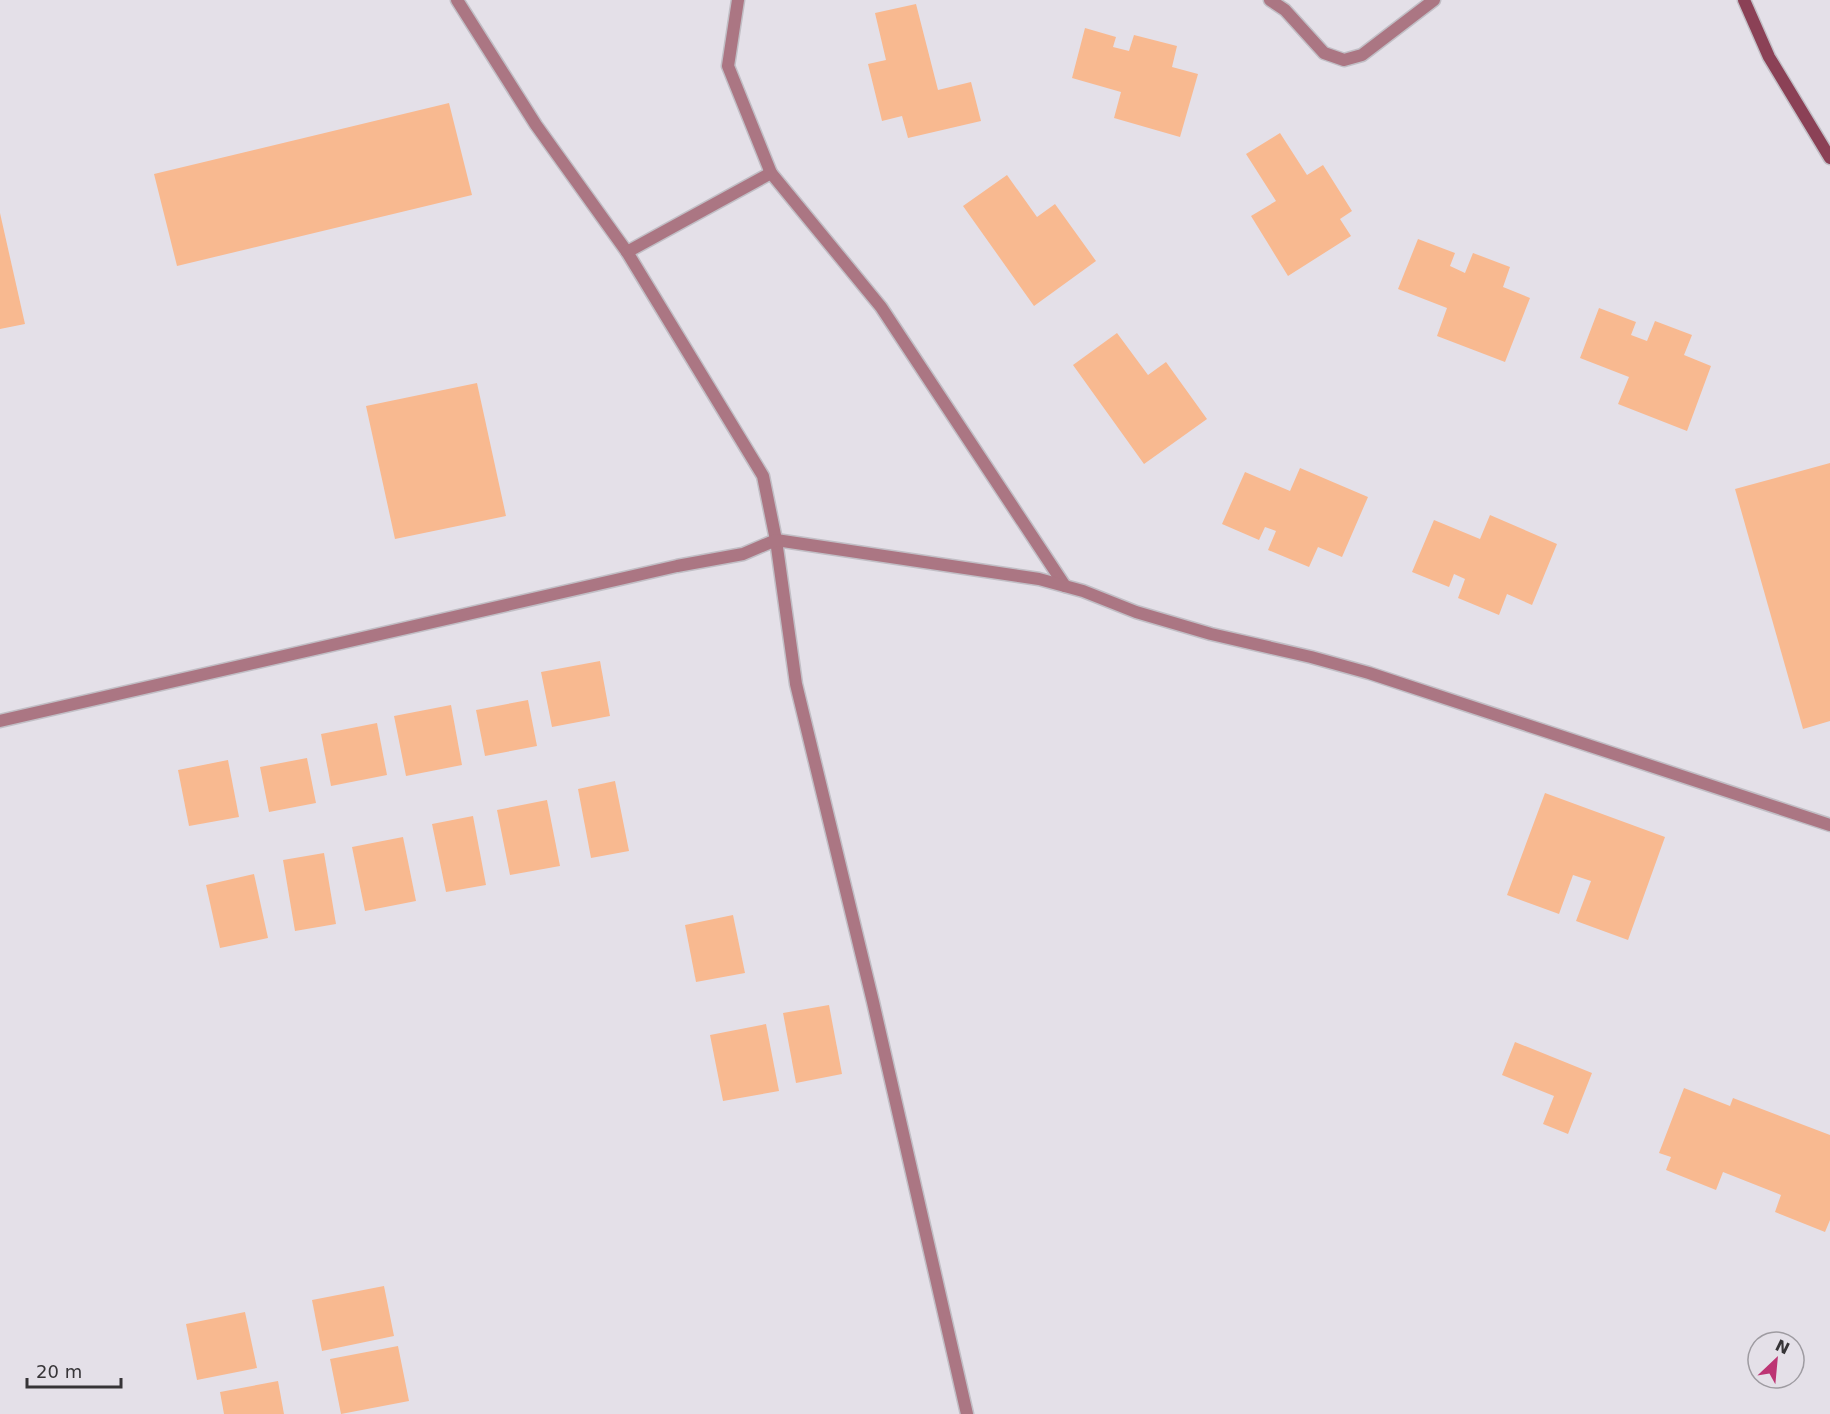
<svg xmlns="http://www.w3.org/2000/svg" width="1830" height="1414" viewBox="0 0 1830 1414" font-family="'DejaVu Sans',sans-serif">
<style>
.building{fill:#f8b990}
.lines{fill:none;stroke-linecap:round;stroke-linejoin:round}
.street-casing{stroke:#c1bec5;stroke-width:15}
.secondary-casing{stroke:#c1bec5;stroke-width:15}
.street{stroke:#ab7683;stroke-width:12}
.secondary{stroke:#8b4156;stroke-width:12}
</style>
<rect width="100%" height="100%" fill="#e4e0e8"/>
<g class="building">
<path d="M916,4L938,90L971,82L981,121L908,138L902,116L882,121L868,64L886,60L875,13Z"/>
<path d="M1085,28L1116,37L1113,47L1129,51L1134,35L1177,46L1172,67L1198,74L1180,137L1114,118L1121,92L1072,78Z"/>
<path d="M449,103L472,195L177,266L154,174Z"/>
<path d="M1280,133L1307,175L1323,165L1352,211L1340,219L1351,236L1288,276L1251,216L1276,201L1246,154Z"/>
<path d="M1007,175L1037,217L1055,204L1096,261L1034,306L963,206Z"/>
<path d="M0,213L25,324L0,329Z"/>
<path d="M1418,239L1455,253L1450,266L1465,273L1473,253L1510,267L1503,287L1530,298L1505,362L1437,336L1447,308L1398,289Z"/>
<path d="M1599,308L1636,322L1631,335L1647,341L1655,321L1692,335L1684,355L1711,366L1687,431L1618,404L1629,377L1580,358Z"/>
<path d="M1117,333L1148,375L1166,362L1207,419L1144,464L1073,365Z"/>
<path d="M477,383L506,516L395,539L366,406Z"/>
<path d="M1830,463V721L1803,729L1735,489Z"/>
<path d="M1300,468L1368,497L1342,557L1318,547L1309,567L1268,550L1276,531L1265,527L1259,540L1222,524L1245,472L1290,491Z"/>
<path d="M1490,515L1557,544L1532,605L1507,594L1499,615L1458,598L1465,579L1454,574L1449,587L1412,572L1434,520L1480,539Z"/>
<path d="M600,661L610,716L552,727L541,672Z"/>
<path d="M528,700L537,746L485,756L476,710Z"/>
<path d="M451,705L462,765L406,776L394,716Z"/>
<path d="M377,723L387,775L331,786L321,734Z"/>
<path d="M307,758L316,803L269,812L260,767Z"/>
<path d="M228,760L239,817L189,826L178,770Z"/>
<path d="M615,781L629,851L591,858L578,789Z"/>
<path d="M1545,793L1665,837L1628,940L1576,921L1591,881L1573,875L1559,914L1507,895Z"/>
<path d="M547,800L560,866L510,875L497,810Z"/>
<path d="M473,816L486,885L446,892L432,824Z"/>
<path d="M403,837L416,901L365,911L352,847Z"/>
<path d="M324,853L336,924L295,931L283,860Z"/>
<path d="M254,874L268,938L220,948L206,885Z"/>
<path d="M733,915L745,973L696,982L685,925Z"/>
<path d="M829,1005L842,1074L796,1083L783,1013Z"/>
<path d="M766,1024L779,1091L723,1101L710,1035Z"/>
<path d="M1515,1042L1592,1073L1568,1134L1543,1124L1554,1096L1502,1075Z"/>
<path d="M1684,1088L1730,1106L1733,1098L1830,1135V1220L1825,1232L1775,1212L1781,1195L1723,1172L1716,1190L1666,1170L1671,1157L1659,1153Z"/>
<path d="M384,1286L394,1336L322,1351L312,1300Z"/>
<path d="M245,1312L257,1368L197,1380L186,1324Z"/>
<path d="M398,1346L409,1401L341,1414L330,1359Z"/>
<path d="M278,1381L284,1414H224L220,1392Z"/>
</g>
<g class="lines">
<defs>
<g id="street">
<path d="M457,0L536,125L627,252L763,476L776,540L796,684L873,1002L967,1414"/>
<path d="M738,0L728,66L771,173"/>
<path d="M1270,0L1285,10L1324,53L1344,60L1362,55L1434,0"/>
<path d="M627,252L771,173L881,307L1065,586"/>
<path d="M0,721L677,566L743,554L776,540L1039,579L1083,591L1136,612L1211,634L1311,657L1369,673L1830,825"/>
</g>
<path id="secondary" d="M1744,0L1769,57L1830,158"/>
</defs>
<use href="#street" class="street-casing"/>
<use href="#secondary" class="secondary-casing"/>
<use href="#street" class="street"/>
<use href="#secondary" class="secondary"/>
</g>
<g transform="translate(1776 1360) rotate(26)"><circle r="28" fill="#e4e0e8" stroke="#9e9ba1" stroke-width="1.5"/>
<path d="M0-4.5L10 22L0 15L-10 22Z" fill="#bd3574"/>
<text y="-9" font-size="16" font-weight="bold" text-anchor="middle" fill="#363437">N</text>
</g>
<path d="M27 1378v9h94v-9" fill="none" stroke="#363437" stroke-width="3"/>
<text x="36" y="1378" font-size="18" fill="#363437" stroke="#e4e0e8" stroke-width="4.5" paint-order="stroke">20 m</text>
</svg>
